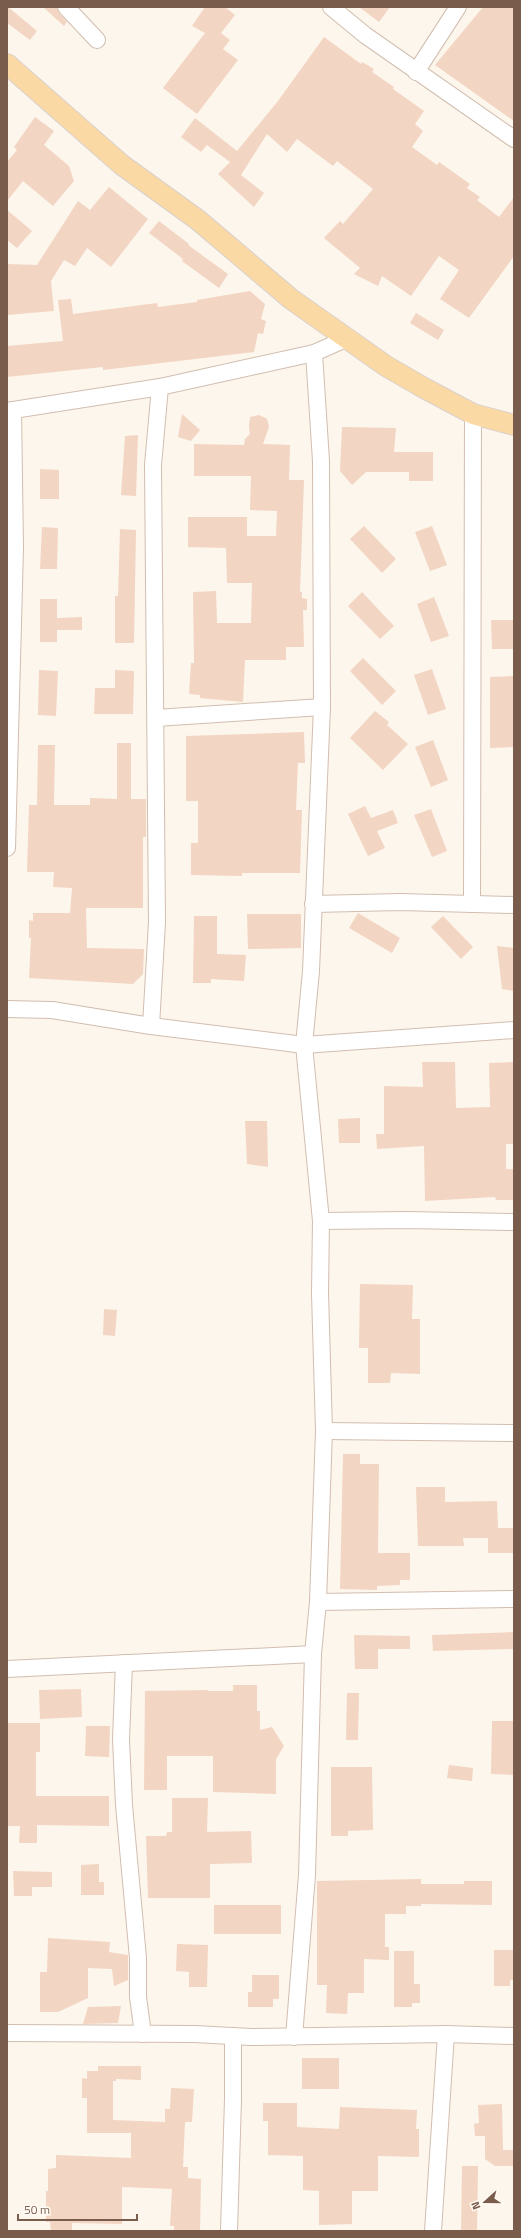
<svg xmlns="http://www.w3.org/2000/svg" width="521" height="2238" viewBox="0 0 521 2238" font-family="'Titillium Web',sans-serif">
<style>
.building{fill:#f3d5c3}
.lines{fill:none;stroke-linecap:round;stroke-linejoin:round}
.minor-casing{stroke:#d1beb0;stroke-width:18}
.major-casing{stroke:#dad1cd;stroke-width:22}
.minor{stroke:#fff;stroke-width:16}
.major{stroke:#fbd9a5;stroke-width:20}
</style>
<rect width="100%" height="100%" fill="#fdf6ec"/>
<g class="building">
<path d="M8,7L37,31L30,40L7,23Z"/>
<path d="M43,7H57L59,13L67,22L64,26Z"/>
<path d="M205,7H225L235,15L221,33L230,40L223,49L238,60L197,114L163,88L205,33L192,26Z"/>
<path d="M359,7H390L379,22Z"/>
<path d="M483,7H514V121L435,65Z"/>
<path d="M324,37L361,64L362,62L374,69L372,72L394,87L393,89L424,111L415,124L423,131L412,147L437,165L439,162L470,184L467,188L480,197L477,200L499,217L514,197V256L469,318L440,299L459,270L439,256L411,296L382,276L378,286L354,274L360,268L324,238L340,221L343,224L373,189L337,161L333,166L297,139L287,152L267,134L241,175L264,193L254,207L218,174L230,162L207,145L201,152L181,137L195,118L237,151L278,101Z"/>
<path d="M35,117L54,131L44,145L69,166L74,181L53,206L23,181L7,201V162L17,150L14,147Z"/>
<path d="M109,187L148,219L111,267L87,248L75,266L64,260L51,281L54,311L7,315V264L37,265L78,201L90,210Z"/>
<path d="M7,210L32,231L17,248L7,240Z"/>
<path d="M159,221L189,244L188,245L228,274L219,288L182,261L183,259L149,233Z"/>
<path d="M250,291L265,304L261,319L266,321L263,334L258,333L254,352L103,370V367L7,377V346L63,341L58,300L71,299L73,314L157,303L158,307L197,302V300Z"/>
<path d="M416,313L444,330L438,340L410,323Z"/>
<path d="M182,414L200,430L191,441L178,437Z"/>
<path d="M259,415L267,419L269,427L263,444L290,445L289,480H304L300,592H302V598L307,599V610H303L304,647H286V660H245L243,702L200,698V695L189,694L191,663H194L193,592L216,591L217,623H251L252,583H227L226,548L188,547V517H247V536H276L277,511L250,510L251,476H194V444L244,445L245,439L250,434L249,426L250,417Z"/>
<path d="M342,427L396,428L394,452H433V481H409V472H366L352,485L340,471Z"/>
<path d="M138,435L136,496L121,495L125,436Z"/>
<path d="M40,469L59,470V499H40Z"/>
<path d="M364,526L396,559L382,573L350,539Z"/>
<path d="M432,526L447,565L430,571L415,532Z"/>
<path d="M42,527L58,528L57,569H40Z"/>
<path d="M120,529L136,530L134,643H115V596H118Z"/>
<path d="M362,592L394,626L380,639L348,606Z"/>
<path d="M434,597L449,636L431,642L417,604Z"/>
<path d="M40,599H57V618L82,617V630H57V642H40Z"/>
<path d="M491,620H514V649H492Z"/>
<path d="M363,658L396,691L382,705L350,671Z"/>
<path d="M432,669L446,709L428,715L414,675Z"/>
<path d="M39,670L58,671L56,716L38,715Z"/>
<path d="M115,670L134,671L133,714H94L95,688H115Z"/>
<path d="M514,676V747L490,748V677Z"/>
<path d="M375,711L389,722L387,725L408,744L383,770L350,738Z"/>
<path d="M304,732L305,763H298L296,810H302L300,873H242V876L191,875V843H198V801H186V736Z"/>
<path d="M433,740L448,780L431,787L415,747Z"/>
<path d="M117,743H131V799H146V837H143V908H86L87,948L144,949L143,974L133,984L29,978L31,938H29V920L33,921V913H70L72,888L53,887L54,872H27L29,805H37L38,745H55L54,805H90V798L117,799Z"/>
<path d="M365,806L371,818L393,810L398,823L377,831L385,848L368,856L348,814Z"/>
<path d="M431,809L447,851L432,857L414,815Z"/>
<path d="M358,913L400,938L392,953L349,928Z"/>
<path d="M247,914H301V948L248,949Z"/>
<path d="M194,916H217V954L246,955L244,981L211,979V983H193Z"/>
<path d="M443,916L473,947L461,959L431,927Z"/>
<path d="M497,946L514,948V991L502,989Z"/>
<path d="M422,1062H455L456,1108L490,1107L489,1063L514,1062V1144H506V1169H514V1200H496L495,1197L425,1201L424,1146L377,1149L376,1134H384V1086L423,1087Z"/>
<path d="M360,1118V1143H339L338,1119Z"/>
<path d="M245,1121H267L268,1167L247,1164Z"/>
<path d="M360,1284L413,1285L412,1319H420V1374L391,1373L390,1383H368V1348H359Z"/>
<path d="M104,1309L117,1310L115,1336L103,1335Z"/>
<path d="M343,1454H360V1464H379L378,1553H410V1580H400V1585L377,1586V1590L340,1589Z"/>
<path d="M416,1487H445V1502L497,1501L498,1528H514V1553H488V1538H463L464,1546H418Z"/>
<path d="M514,1632V1649L433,1651L432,1635Z"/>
<path d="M354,1635L410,1636V1649H378V1669H355Z"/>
<path d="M233,1685H257V1711H260V1730L272,1727L284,1746L276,1759V1794L213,1792V1756H167V1790H144L145,1691L208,1690V1691H233Z"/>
<path d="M81,1689L82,1717L40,1719L39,1690Z"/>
<path d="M347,1693H359L358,1740H346Z"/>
<path d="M492,1721H514V1775L491,1774Z"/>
<path d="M7,1723H40V1752H36V1796H109V1826L37,1825V1843H19L20,1826H7Z"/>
<path d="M86,1726H110L109,1757L85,1756Z"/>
<path d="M449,1765L473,1768L472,1781L447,1778Z"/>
<path d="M331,1767H372L373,1830L348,1831V1836H331Z"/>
<path d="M172,1798H208L207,1832L251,1831L252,1863L210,1864V1898H148L146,1836H166L167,1832H172Z"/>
<path d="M99,1864V1882H104V1895H81V1865Z"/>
<path d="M13,1871L52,1872V1887H32V1896H14Z"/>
<path d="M421,1879V1884H464V1881H492V1905L421,1904V1906H406V1914H385V1947H389V1960L364,1959V1993H348L347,2014L326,2013L327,1985H317V1881Z"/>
<rect x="214" y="1905" width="67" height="29"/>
<path d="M48,1938L110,1942L109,1952L128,1955V1980L114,1986L112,1969L88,1968V1998L58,2012H40V1972H47Z"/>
<path d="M177,1944L208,1945L207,1987H189V1972L176,1971Z"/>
<path d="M494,1950H514V1980H510V1986H494Z"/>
<path d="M394,1951H414V1984H420V2003H412V2007H394Z"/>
<path d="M252,1975H279V1999H273V2007H248V1992H252Z"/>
<path d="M121,2006L118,2023L83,2024L88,2007Z"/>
<rect x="302" y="2058" width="37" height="31"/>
<path d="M98,2066H141V2080L116,2079V2081H113V2120L165,2122V2109H170L171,2088L194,2089L192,2122H185L183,2167H188V2178L201,2179L200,2231H174V2226H170L172,2189L122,2187V2224L72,2223V2231H51L50,2222H46V2191H48V2169L56,2168V2155L131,2158V2133H87V2098H82V2078L87,2079V2071H98Z"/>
<path d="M263,2103H297V2127L339,2129L340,2107L417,2110L416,2129H419V2157L378,2156V2191H352V2224L319,2225V2191L303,2190V2156L268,2155V2121H263Z"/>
<path d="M502,2104L503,2150H514V2166H495L485,2159V2136H475L474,2124L479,2123L478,2105Z"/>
<path d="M462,2166H478L477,2231H461Z"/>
</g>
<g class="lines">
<defs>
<g id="minor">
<path d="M66,7L97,40"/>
<path d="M331,7L365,35L514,139"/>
<path d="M416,72L458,7"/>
<path d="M7,411L160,387L314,353L348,338"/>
<path d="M156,718L322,707"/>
<path d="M7,848L15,548L13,410"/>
<path d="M313,904L400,902L514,905"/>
<path d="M472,904L473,414"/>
<path d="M7,1009L52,1010L151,1026L304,1045L514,1030"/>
<path d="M151,1026L157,922L153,465L160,387"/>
<path d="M321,1221L407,1220L514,1222"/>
<path d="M324,1431L514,1433"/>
<path d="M318,1602L514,1599"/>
<path d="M124,1663L121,1739L124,1805L138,1958V1997L143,2034"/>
<path d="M7,1669L313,1654L318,1602L324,1431L320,1293L321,1221L304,1045L311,971L322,707L321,461L314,353"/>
<path d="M7,2033L194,2034L251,2037L446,2034L514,2036"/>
<path d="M294,2037L307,1875L313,1654"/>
<path d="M229,2231L233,2099V2036"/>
<path d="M433,2231L446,2034"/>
</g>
<path id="major" d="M7,64L122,165L198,220L291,299L386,366L424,388L473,414L514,425"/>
</defs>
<use href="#minor" class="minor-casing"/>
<use href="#major" class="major-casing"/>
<use href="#minor" class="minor"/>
<use href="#major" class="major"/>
</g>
<rect width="521" height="2238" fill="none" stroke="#7a5c4d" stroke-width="16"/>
<g transform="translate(485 2202) rotate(249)" stroke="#fffaf3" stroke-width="3" paint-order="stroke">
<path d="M0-3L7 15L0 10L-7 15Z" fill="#7a5c4d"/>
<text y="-6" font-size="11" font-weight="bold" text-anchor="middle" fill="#7a5c4d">N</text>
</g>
<path d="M18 2214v6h119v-6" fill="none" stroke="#7a5c4d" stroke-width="2"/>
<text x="24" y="2214" font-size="12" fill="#7a5c4d" stroke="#fffaf3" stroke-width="3" paint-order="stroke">50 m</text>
</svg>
